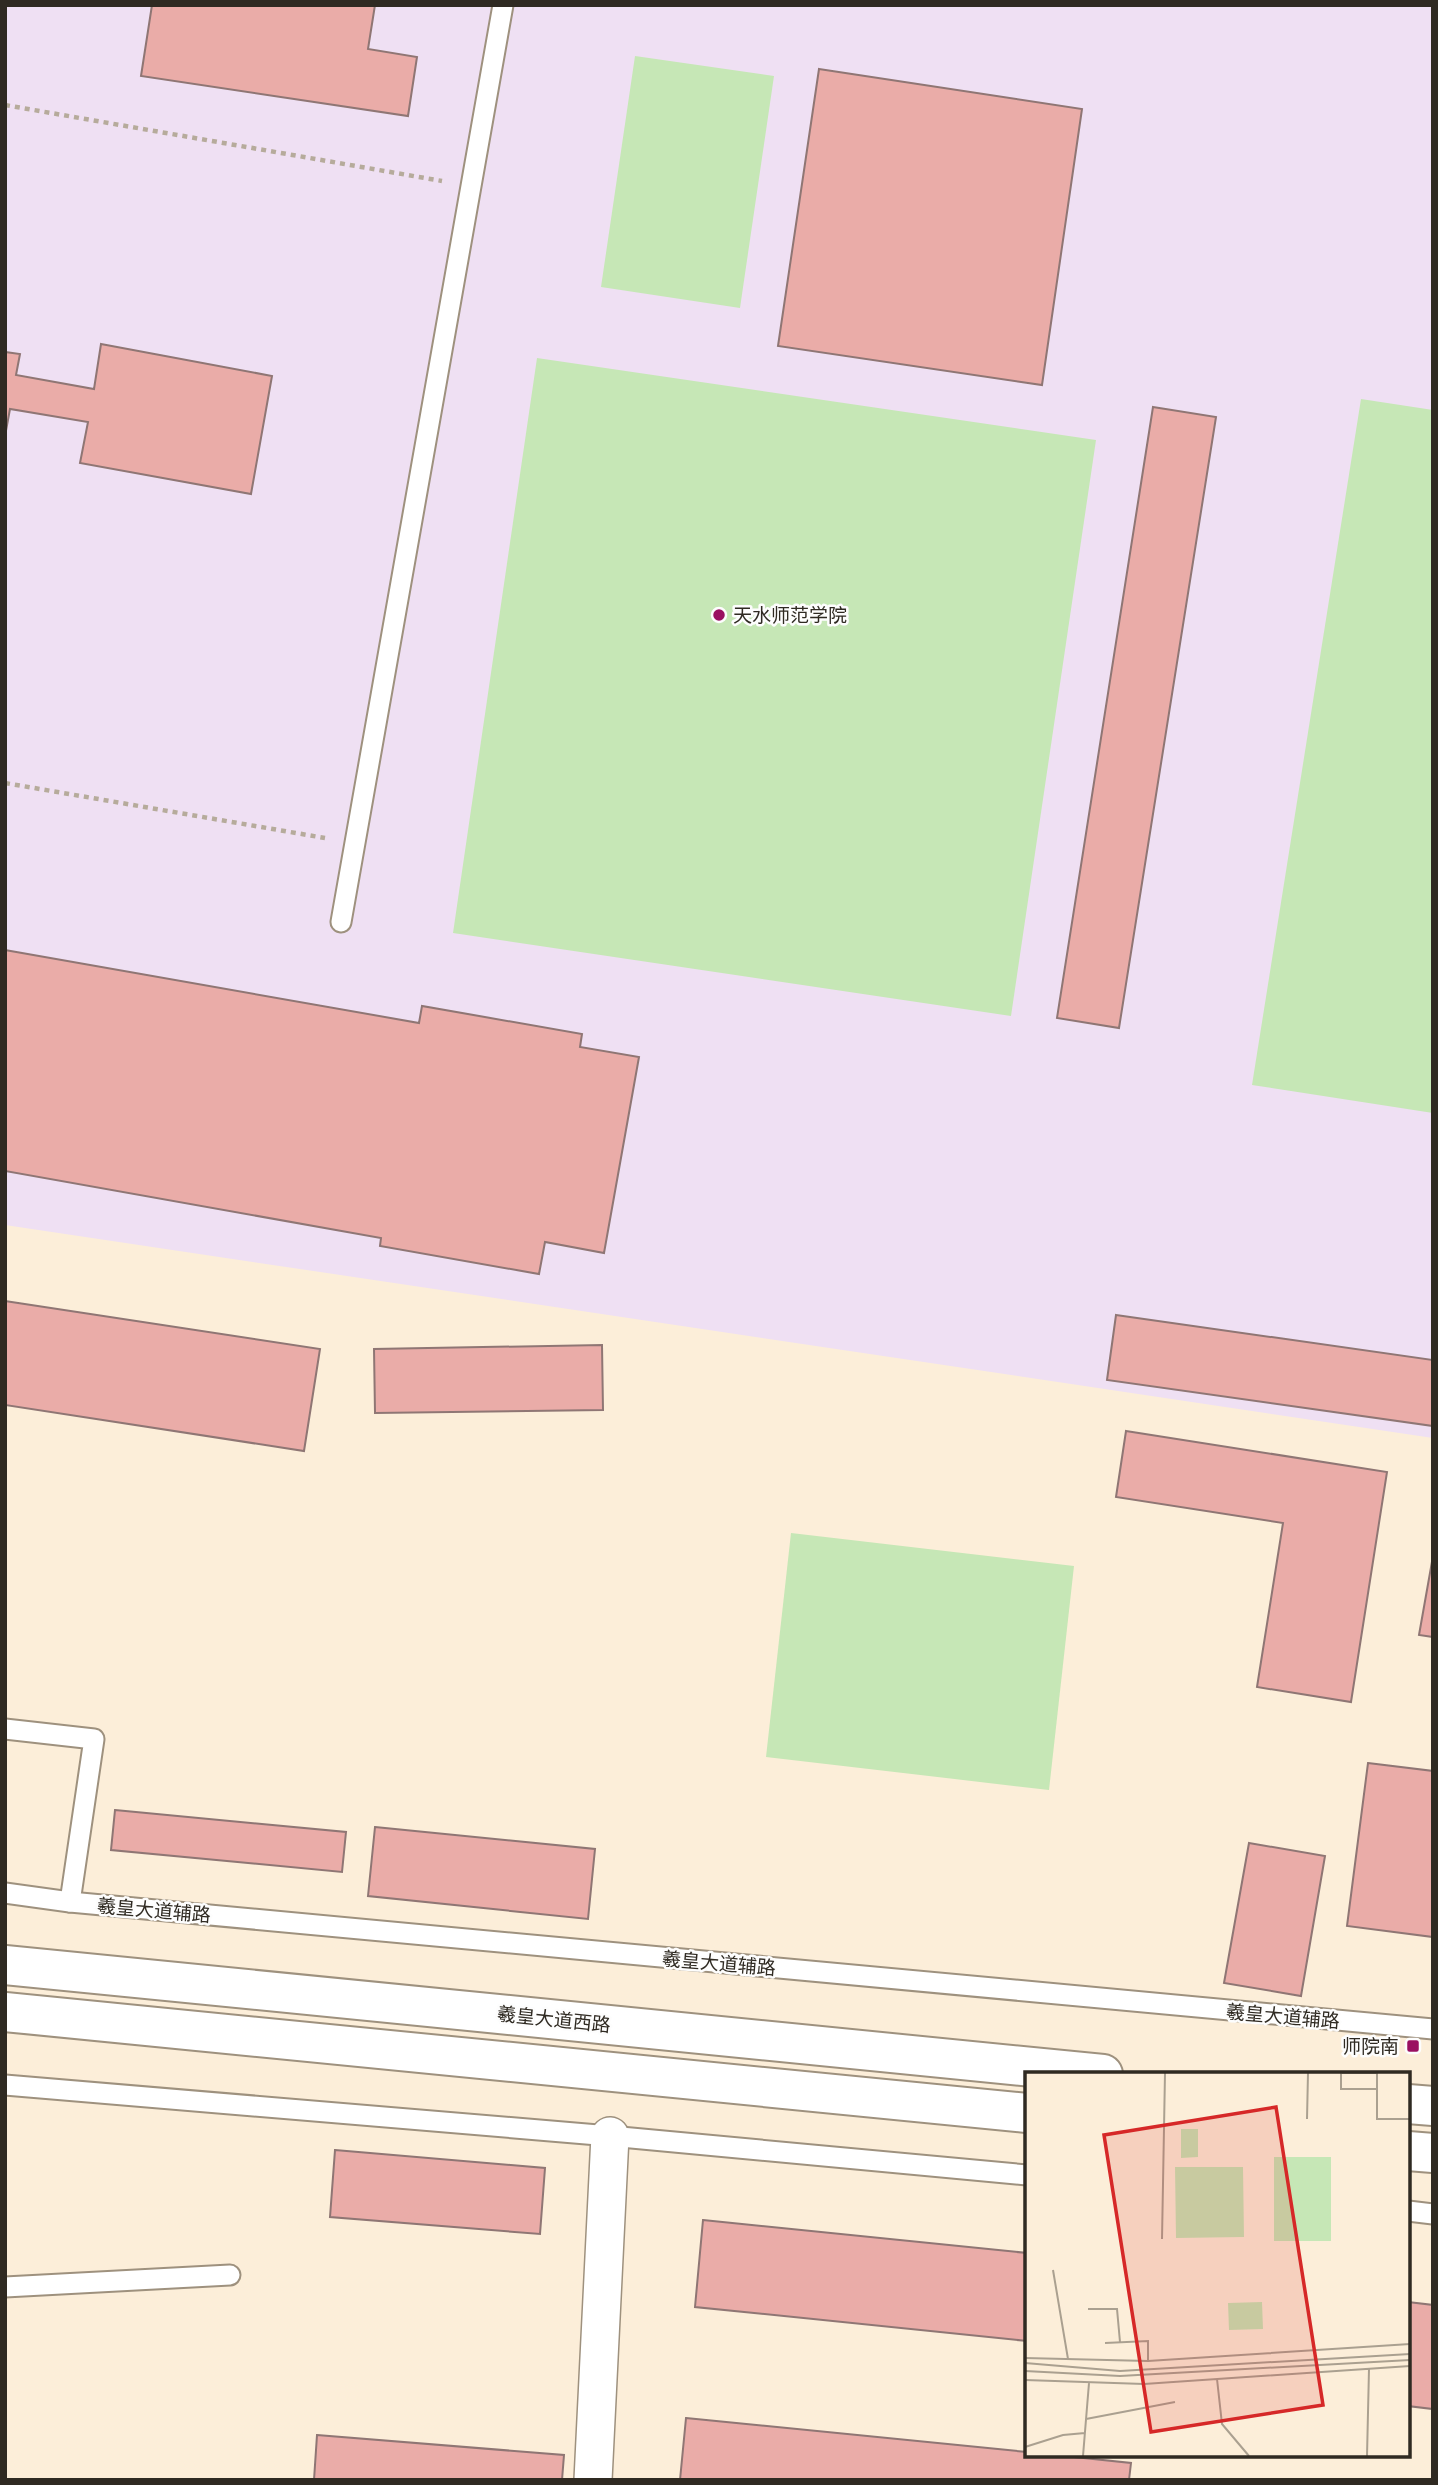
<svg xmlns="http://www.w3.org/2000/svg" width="1438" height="2485" viewBox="0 0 1438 2485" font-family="'Noto Sans','Noto Sans SC',sans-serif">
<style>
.education{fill:#efe0f3}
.green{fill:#c6e7b6}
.building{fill:#eaaca8;stroke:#8f7674;stroke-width:2}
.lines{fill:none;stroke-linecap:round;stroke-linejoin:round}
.service-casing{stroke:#9e917e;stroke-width:23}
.minor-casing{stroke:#9e917e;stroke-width:40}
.primary-casing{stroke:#9e917e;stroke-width:42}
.path{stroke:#b6ab9b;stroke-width:4.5;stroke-dasharray:5 5;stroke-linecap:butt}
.service{stroke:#fff;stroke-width:19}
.minor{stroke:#fff;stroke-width:37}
.primary{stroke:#fff;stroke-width:38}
.poi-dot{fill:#9a1061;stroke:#fdfdfd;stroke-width:2.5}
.labels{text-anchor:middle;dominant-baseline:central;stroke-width:5;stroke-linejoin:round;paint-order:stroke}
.poi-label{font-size:19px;fill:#2f2a22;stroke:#fdfdfd;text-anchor:start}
.street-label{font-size:19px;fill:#2f2a22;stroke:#fdfdfd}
.inset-road{fill:none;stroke:#aaa090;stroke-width:2}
.view{fill:#d62828;fill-opacity:0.15;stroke:#d62828;stroke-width:3.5}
.inset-edge{fill:none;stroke:#2f2a22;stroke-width:3.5}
</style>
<rect width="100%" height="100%" fill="#fceed9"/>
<path class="education" d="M5,5H1433V1438L5,1225Z"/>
<g class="green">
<path d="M635,56L774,76L740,308L601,287Z"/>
<path d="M537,358L1096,440L1011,1016L453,933Z"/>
<path d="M1361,399L1433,410V1113L1252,1085Z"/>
<path d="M791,1533L1074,1566L1049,1790L766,1757Z"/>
</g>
<g class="building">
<path d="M152,5H375L368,49L417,57L408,116L141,76Z"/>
<path d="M819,69L1082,109L1042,385L778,346Z"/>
<path d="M101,344L272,376L251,494L80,463L88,422L10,409L5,436V352L20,354L16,375L94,389Z"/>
<path d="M1153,407L1216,417L1119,1028L1057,1018Z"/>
<path d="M5,950L419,1023L422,1006L582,1034L580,1047L639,1057L604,1253L545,1242L539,1274L380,1246L381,1238L5,1171Z"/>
<path d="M5,1301L320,1349L304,1451L5,1405Z"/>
<path d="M1116,1315L1433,1360V1426L1107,1380Z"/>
<path d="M602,1345L603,1410L375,1413L374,1349Z"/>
<path d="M1126,1431L1387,1472L1351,1702L1257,1687L1283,1523L1116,1497Z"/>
<path d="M1433,1556V1637L1419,1635Z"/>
<path d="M1368,1763L1433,1771V1937L1347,1926Z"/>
<path d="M115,1810L346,1832L342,1872L111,1850Z"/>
<path d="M375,1827L595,1849L588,1919L368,1896Z"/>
<path d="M1249,1843L1325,1856L1301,1996L1224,1983Z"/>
<path d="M335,2150L545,2168L540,2234L330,2217Z"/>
<path d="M703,2220L1027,2253V2341L695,2307Z"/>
<path d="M1408,2302L1433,2305V2409L1408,2406Z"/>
<path d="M686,2418L1027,2452V2455H1055L1131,2463L1129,2480H680Z"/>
<path d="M317,2435L564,2455L562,2480H314Z"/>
</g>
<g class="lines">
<defs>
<g id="service">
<path d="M341,922L503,5"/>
<path d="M5,1729L94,1739L70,1902"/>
<path d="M5,1893L70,1902L1433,2029"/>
<path d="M5,2085L610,2136L1027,2175"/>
<path d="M1408,2211L1433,2214"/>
<path d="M5,2287L230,2275"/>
</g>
<path id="minor" d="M593,2480L610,2136"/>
<g id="primary">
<path d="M5,1965L1103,2074"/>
<path d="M5,2012L1027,2113"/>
<path d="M1408,2104L1433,2106"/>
<path d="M1408,2151L1433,2153"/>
</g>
</defs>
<use href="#service" class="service-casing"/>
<use href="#minor" class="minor-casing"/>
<use href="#primary" class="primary-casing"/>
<g class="path">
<path d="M5,105L442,181"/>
<path d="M5,783L325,838"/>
</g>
<use href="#service" class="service"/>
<use href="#minor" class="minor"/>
<use href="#primary" class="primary"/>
</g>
<g class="poi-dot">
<circle cx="719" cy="615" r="7"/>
<rect x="1406" y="2039" width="14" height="14" rx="3.5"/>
</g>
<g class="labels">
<g class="poi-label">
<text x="733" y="615">天水师范学院</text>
<text x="1399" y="2046" text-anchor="end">师院南</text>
</g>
<g class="street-label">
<text transform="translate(154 1910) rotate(5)">羲皇大道辅路</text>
<text transform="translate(719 1963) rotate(5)">羲皇大道辅路</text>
<text transform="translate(1283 2016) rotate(5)">羲皇大道辅路</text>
<text transform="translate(554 2019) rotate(6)">羲皇大道西路</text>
</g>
</g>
<g transform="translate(1025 2072)">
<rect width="385" height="385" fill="#fceed9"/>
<path d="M156,57H173V85L156,86ZM249,85H306V169H249ZM150,95H218L219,165L151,166ZM237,230L238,257L204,258L203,231Z" fill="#c6e7b6"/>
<path class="inset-road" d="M352,1H316V17H352M352,1V47H385M282,47L283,1M137,167L140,1M28,198L43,287M63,237H92L95,270M80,271L123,269V289M0,286L123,289L385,272M0,291L95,299L385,282M0,299L95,304L385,288M192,307L197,352L224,384M0,308L119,312L385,294M61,347L150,330M0,375L38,363L60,361M58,384L64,311M342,384L344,297"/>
<path class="view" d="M251,35L298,333L126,360L79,63Z"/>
<rect width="385" height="385" class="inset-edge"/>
</g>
<rect width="1438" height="2485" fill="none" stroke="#2f2a22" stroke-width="14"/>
</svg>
